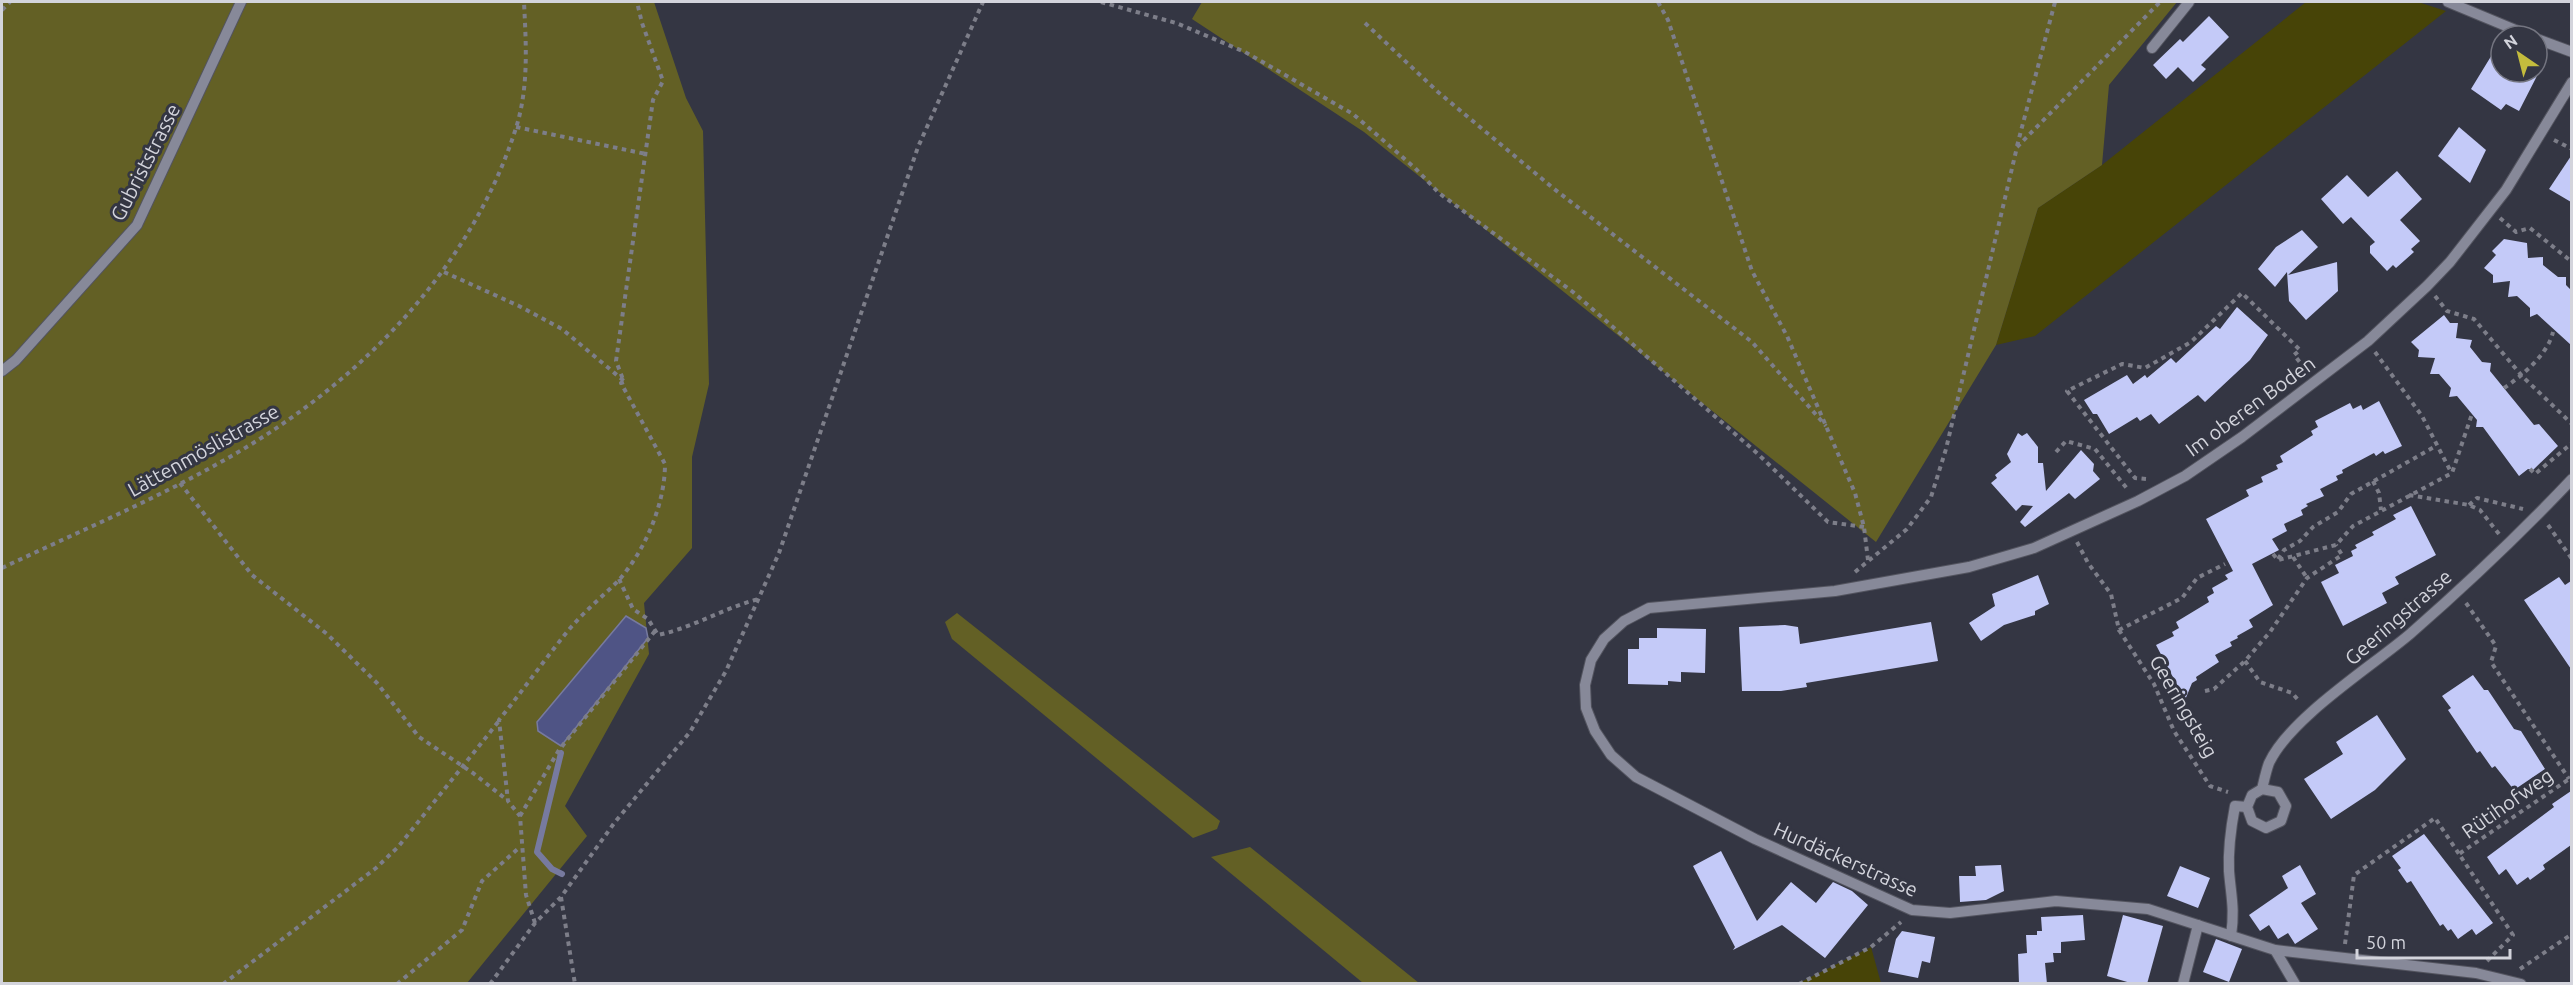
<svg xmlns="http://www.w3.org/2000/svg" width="2573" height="985" viewBox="0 0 2573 985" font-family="Ubuntu,sans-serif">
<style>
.green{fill:#474407}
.forest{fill:#636025}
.water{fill:#4f5485;stroke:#777a9f;stroke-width:1.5}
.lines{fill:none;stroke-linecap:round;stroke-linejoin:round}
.stream{stroke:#777a9f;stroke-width:6}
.building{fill:#c4caf8}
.minor-casing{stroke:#53545f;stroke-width:12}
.path{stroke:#7d7e89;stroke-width:4;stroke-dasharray:4.5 4.5;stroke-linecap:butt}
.minor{stroke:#878999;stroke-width:10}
.labels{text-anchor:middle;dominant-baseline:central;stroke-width:6;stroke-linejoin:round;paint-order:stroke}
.street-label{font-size:20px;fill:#d3d4dc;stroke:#343643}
</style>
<rect width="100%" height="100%" fill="#343643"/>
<g class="green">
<path d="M2306,2H2418L2446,11L2035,336L1996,345L2038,208L2102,165Z"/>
<path d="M1871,947L1881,983H1799Z"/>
</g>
<g class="forest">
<path d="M2,2H654L686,98L703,131L709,384L692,457V548L644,603L649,654L565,806L587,836L467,983L2,984Z"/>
<path d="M1202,2H2177L2109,85L2102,165L2038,208L1996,345L1876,542L1364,132L1192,19Z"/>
<path d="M957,613L1220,821L1217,829L1193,838L952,639L945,622Z"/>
<path d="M1250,847L1419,983H1363L1211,857Z"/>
</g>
<path class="water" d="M626,616L646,628L648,638L561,746L538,731L537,722Z"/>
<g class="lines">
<path class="stream" d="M561,753L537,852L552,869L562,874"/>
</g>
<g class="building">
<path d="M2209,16L2229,37L2201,65L2206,69L2193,82L2178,67L2166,79L2153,65L2180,39L2183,42Z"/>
<path d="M2501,40V72H2539L2519,111L2506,104L2501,110L2471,89Z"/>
<path d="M2459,127L2486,150L2470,183L2438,156Z"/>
<path d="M2571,156V202L2549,189Z"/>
<path d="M2397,171L2422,199L2400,220L2420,241L2411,249L2414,252L2396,268L2393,265L2387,271L2370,253V246L2375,242L2351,217L2343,224L2321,199L2347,175L2368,197Z"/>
<path d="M2302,230L2318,247L2288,275L2337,262L2338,291L2306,320L2289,301L2287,272L2275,287L2258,269L2276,247Z"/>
<path d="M2504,239L2527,243L2528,258L2543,257V265L2558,277H2566V285L2571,290V345L2537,314L2530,317V308L2517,296L2508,297L2510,281L2493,283V275L2484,268L2496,255L2492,251Z"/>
<path d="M2237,307L2268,335L2250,360L2205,402L2198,395L2159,424L2151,414L2140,421L2137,417L2109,434L2097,414H2093L2084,400L2127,375L2133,384L2145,375L2147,378L2171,358L2176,363L2216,326L2220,329Z"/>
<path d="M2444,315L2450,323H2458L2456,338L2472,340L2470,347L2482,362L2491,363L2490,371L2534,425L2539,424L2558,446L2533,470L2528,469L2519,476L2483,427H2476L2477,420L2457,396L2449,397L2451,388L2439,374H2430L2435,358L2418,357L2419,350L2411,342Z"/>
<path d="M2379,401L2402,446L2385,454L2383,451L2376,456L2374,453L2342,470L2343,473L2336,476L2338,480L2320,489L2324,496L2306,504L2308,506L2301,510L2303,515L2284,524L2287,531L2272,539L2279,550L2252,564L2273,605L2249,620L2253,627L2237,636L2238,638L2230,642L2232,646L2215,655L2219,662L2196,677L2197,680L2192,683L2185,700L2156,645L2174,636L2172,632L2179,628L2176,622L2209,602L2207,597L2214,593L2212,588L2228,579L2225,575L2233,571L2206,519L2249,496L2246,490L2263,482L2261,477L2278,469L2276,465L2283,462L2280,456L2313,435L2311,431L2318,427L2315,421L2350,403L2353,409L2361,405L2363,410Z"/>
<path d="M2018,433L2022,436L2027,433L2038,447V463H2043L2046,491L2081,450L2094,464L2093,471L2100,479L2075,499L2069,493L2025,527L2020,522L2033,506L2022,505L2016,511L1991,483L1997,478L1995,475L2011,462L2007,454Z"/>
<path d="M2411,506L2436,555L2395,577L2399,584L2382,593L2387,603L2343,626L2321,582L2339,573L2335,565L2353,556L2351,551L2357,548L2355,545L2374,535L2372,532L2396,519L2393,515Z"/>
<path d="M2038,575L2049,604L2035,611V615L2004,625L1981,641L1969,623L1995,606L1992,594Z"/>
<path d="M2559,577L2565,585L2571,581V669L2524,600Z"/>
<path d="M1931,622L1938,661L1806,683L1807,687L1781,691H1742L1739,627L1785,625L1798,627L1800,644Z"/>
<path d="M1657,628L1706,629L1705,673L1681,672V682L1668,681V685L1628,684V649H1639V638H1657Z"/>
<path d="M2473,675L2484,690H2488L2514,729L2521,731L2545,769L2514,790L2495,766L2492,768L2480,751L2477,753L2448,710L2451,708L2442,696Z"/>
<path d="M2377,715L2406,759L2375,790L2331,819L2304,779L2343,754L2336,742Z"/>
<path d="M2571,791V845L2543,865L2545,869L2530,880L2528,877L2517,885L2506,869L2499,875L2487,857L2554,807L2552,804Z"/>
<path d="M2424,834L2493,923L2476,935L2472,929L2458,939L2451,929L2448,931L2443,924L2440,926L2411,881L2407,883L2398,870L2401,868L2392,856Z"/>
<path d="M1721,851L1757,921L1791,882L1816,903L1833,882L1852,891L1868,905L1825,958L1782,925L1733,950L1735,947L1693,866Z"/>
<path d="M2001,865L2004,891L1986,900L1960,902L1959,876H1976L1975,866Z"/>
<path d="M2300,865L2316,894L2301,903L2318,929L2295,944L2288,933L2278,939L2269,925L2260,931L2249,915L2288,888L2282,876Z"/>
<path d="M2180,866L2210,878L2198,908L2167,896Z"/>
<path d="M2083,915L2085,940L2061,942V953H2053L2054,962L2045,963L2047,984H2019L2018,954L2027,953L2026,935H2037V931H2042L2041,917Z"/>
<path d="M2123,915L2163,926L2147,984H2134L2107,976Z"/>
<path d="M1902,931L1935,937L1930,963L1922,961L1918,978L1888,972L1896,939Z"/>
<path d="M2216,939L2242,949L2229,982L2203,972Z"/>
</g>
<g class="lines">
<defs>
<g id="minor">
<path d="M2448,2L2530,36"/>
<path d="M2537,39L2572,52"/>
<path d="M2152,48L2189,2"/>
<path d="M2,371L16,360L137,225L241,2"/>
<path d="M2262,789L2278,792L2286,806L2281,821L2266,828L2252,821L2247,807L2252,795L2262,789C2264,781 2266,771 2269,763C2290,718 2371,667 2410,634C2466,585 2521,533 2572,479"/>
<path d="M2231,936C2235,909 2231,896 2229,871C2228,849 2231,827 2235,806L2247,807"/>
<path d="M2275,950L2295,984"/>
<path d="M2183,984L2198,925"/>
<path d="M2521,984L2476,973L2275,950L2148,909L2056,901L1950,913L1912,910L1755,839L1636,777L1611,755L1595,731L1586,708L1585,685L1591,660L1604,639L1624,621L1649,608L1835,591L1969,567L2034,548L2138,501L2185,476L2242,437L2368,341L2427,286L2450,262L2506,190L2572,82"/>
</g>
</defs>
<use href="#minor" class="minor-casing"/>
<g class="path">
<path d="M1101,2L1176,23L1245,52L1353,114L1415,168L1439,193L1573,292L1758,454L1828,522L1864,527"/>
<path d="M1658,2L1668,20L1752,271L1787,336L1855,493L1864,527L1868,560"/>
<path d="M2,10L10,2"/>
<path d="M1365,23L1438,92L1553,188L1752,342L1826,426"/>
<path d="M516,127L646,154"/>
<path d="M2554,140L2572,149"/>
<path d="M2017,146L2055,2"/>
<path d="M2500,218L2516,232L2530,228L2572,262"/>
<path d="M444,272L519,306L562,329L624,381"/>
<path d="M2435,296L2447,311L2474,319L2522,376L2572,424"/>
<path d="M2375,352L2422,416L2451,472"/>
<path d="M2504,388C2522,376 2548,354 2553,332"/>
<path d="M2056,452L2066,441L2095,449L2129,491"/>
<path d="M2530,469L2535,474L2572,443"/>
<path d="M2146,479L2135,478L2067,391L2122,364L2145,368L2191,342L2242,293L2300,350L2294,355L2307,371"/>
<path d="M2373,481L2379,493L2381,510"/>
<path d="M180,483L252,575L327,634L377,683L419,737L473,773L507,800"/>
<path d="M2409,495L2469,505L2480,510L2499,534"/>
<path d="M2469,505L2477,498L2523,509"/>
<path d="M2548,525L2572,559"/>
<path d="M2077,542L2088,563L2111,594L2119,630L2182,598L2197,578L2225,564"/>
<path d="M2273,554L2278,560L2336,545L2353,526L2452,473L2472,414"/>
<path d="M2293,557L2307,578"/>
<path d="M2278,559L2284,550L2300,541L2313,527L2338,512L2351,494L2436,446"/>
<path d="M2,568C84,529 171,493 250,445C369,372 473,263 516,128C529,87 526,44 524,2"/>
<path d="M1855,572L1907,529L1931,497L1946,449L2017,147L2160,2"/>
<path d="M619,579L633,609L648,619L658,635C695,627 723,608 759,599"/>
<path d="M2466,603L2496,646L2491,662L2569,779"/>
<path d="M2119,630L2154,684L2174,731L2210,786L2228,792"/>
<path d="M2245,661L2260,682L2292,693L2300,702"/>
<path d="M2205,691L2214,689L2245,661L2270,632L2307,578L2342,555L2336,545"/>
<path d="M520,816L559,750L655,631"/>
<path d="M561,897L575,984"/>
<path d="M535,923L526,895L520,816L508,801L499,720C524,689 547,656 572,626C586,610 603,596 618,581C645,551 665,504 665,464L621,383L624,382L616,361L653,100L663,81L642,23L637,2"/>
<path d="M2345,944L2354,875L2435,818L2459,854"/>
<path d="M2487,961L2513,935L2459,854L2572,777"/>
<path d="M2520,969L2572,934"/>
<path d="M223,984L376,868L398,847L499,721"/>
<path d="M397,984L462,930L482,881L520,847"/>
<path d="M490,984L535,923L561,897L615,822L690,732L726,671L779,553L918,147L983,2"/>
<path d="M1799,984L1871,947L1901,922"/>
</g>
<use href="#minor" class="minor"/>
</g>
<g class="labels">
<g class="street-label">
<text transform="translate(145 162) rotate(-63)">Gubriststrasse</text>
<text transform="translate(2250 406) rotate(-36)">Im oberen Boden</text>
<text transform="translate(203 450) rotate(-29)">Lättenmöslistrasse</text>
<text transform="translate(2398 617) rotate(-41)">Geeringstrasse</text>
<text transform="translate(2184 706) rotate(60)">Geeringsteig</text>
<text transform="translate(2507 803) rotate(-35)">Rütihofweg</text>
<text transform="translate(1846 859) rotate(24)">Hurdäckerstrasse</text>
</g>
</g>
<rect width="2573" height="985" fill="none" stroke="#d3d4dc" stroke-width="6"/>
<g transform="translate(2519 54) rotate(325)"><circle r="28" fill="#343643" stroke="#747580" stroke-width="1.5"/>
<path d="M0-4.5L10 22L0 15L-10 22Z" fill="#c4bc3d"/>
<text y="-9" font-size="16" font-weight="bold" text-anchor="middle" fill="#d3d4dc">N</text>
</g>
<path d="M2357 949v9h153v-9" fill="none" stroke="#d3d4dc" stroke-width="3"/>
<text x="2366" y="949" font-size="18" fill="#d3d4dc" stroke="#343643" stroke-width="4.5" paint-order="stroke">50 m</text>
</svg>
